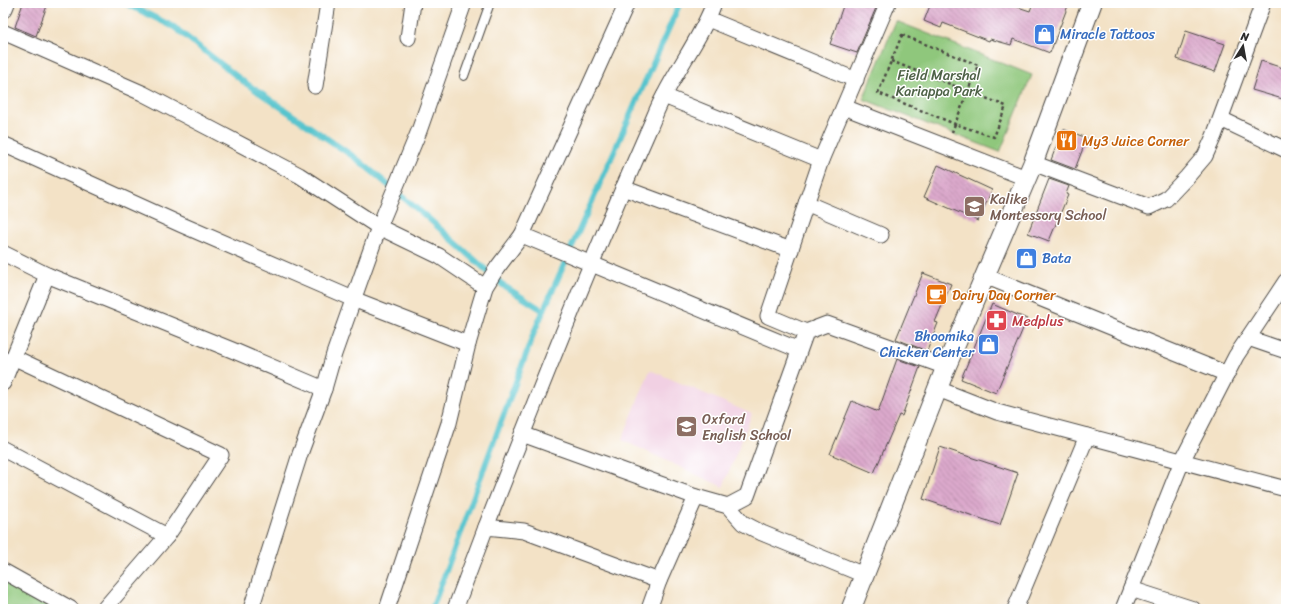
<svg xmlns="http://www.w3.org/2000/svg" width="1289" height="612" viewBox="0 0 1289 612" font-family="Sriracha,sans-serif">
<style>
.built{fill:#f1d0e3}
.green{fill:#8fc77b;stroke:#5d7953}
.lines{fill:none;stroke-linecap:round;stroke-linejoin:round}
.stream{stroke:#57c4cd;stroke-width:6}
.building{fill:url(#building-back-hatch)}
.service-casing{stroke:#494642;stroke-width:10}
.minor-casing{stroke:#494642;stroke-width:17}
.tertiary-casing{stroke:#494642;stroke-width:21}
.path{stroke:#494642;stroke-width:2.5;stroke-dasharray:3 3;stroke-linecap:butt}
.service{stroke:#fff;stroke-width:8}
.minor{stroke:#fff;stroke-width:15}
.tertiary{stroke:#fff;stroke-width:19}
.labels{text-anchor:middle;dominant-baseline:central;stroke-width:3;stroke-linejoin:round;paint-order:stroke}
.shop-label{font-size:14px;fill:#366cbe;stroke:#fff;text-anchor:start}
.park-label{font-size:14px;fill:#4e6247;stroke:#fff}
.food-label{font-size:14px;fill:#c56008;stroke:#fff;text-anchor:start}
.education-label{font-size:14px;fill:#785e54;stroke:#fff;text-anchor:start}
.health-label{font-size:14px;fill:#be3a42;stroke:#fff;text-anchor:start}
</style>
<defs>
<pattern id="building-back-hatch" width="6" height="6" patternUnits="userSpaceOnUse"><rect width="6" height="6" fill="#dca9cc"/><path d="M-1 5l2 2M0 0l6 6M5-1l2 2" fill="none" stroke="#b38aa6"/></pattern>
</defs>
<rect width="100%" height="100%" fill="#fff"/>
<filter id="ink" filterUnits="userSpaceOnUse"><feTurbulence type="fractalNoise" baseFrequency=".025" numOctaves="2"/><feDisplacementMap in="SourceGraphic" scale="8" xChannelSelector="R" yChannelSelector="G"/><feConvolveMatrix kernelMatrix="1 2 1 2 8 2 1 2 1" color-interpolation-filters="sRGB"/></filter>
<filter id="wash" filterUnits="userSpaceOnUse"><feTurbulence type="fractalNoise" baseFrequency=".012" numOctaves="4" result="noise"/><feDisplacementMap in="SourceGraphic" scale="16" xChannelSelector="R" yChannelSelector="G"/><feGaussianBlur stdDeviation="0.9" result="paint"/><feColorMatrix in="noise" values="0 0 0 0 0 0 0 0 0 0 0 0 0 0 0 0 0 1.4 0 .05"/><feComposite in="paint" operator="in"/></filter>
<g filter="url(#wash)">
<rect width="100%" height="100%" fill="#f3e2c6"/>
<path class="built" d="M650,370L752,414L723,487L622,440Z"/>
<g class="green">
<path d="M896,21L1032,75L1000,152L863,99Z"/>
<path d="M3,582L55,609H3Z"/>
</g>
<g class="lines">
<g class="stream">
<path d="M125,3L174,27L244,82L357,159L428,218L504,286L544,311"/>
<path d="M432,609L535,330L680,3"/>
</g>
</g>
<g id="blocks">
<g class="building">
<path d="M23,3H48L36,36L15,27Z"/>
<path d="M844,3H878L857,53L830,44Z"/>
<path d="M931,3H1006L1030,11L1033,3H1069L1050,53L1013,39L1011,45L990,39L989,41L943,23L941,28L924,21Z"/>
<path d="M1186,31L1225,44L1215,72L1177,59Z"/>
<path d="M1261,61L1286,69V100L1252,90Z"/>
<path d="M1063,129L1087,138L1075,169L1051,160Z"/>
<path d="M938,165L992,190L978,221L924,197Z"/>
<path d="M1049,179L1069,186L1066,194L1068,195L1049,241L1028,233Z"/>
<path d="M923,273L951,284L935,322L938,323L927,351L896,339Z"/>
<path d="M992,304L1027,319L996,393L961,379Z"/>
<path d="M897,359L920,367L902,416L899,415L874,473L830,454L852,401L878,412Z"/>
<path d="M940,447L1018,473L1000,525L923,499Z"/>
</g>
</g>
</g>
<g filter="url(#ink)">
<use href="#blocks" fill-opacity="0" stroke="#494642" stroke-width="1"/>
<g class="lines">
<defs>
<path id="service" d="M464,76L490,3"/>
<g id="minor">
<path d="M708,19L856,80"/>
<path d="M3,32L142,93L215,131L299,175L379,227L419,131L464,3"/>
<path d="M408,38L413,3"/>
<path d="M315,86L328,3"/>
<path d="M664,96L821,160"/>
<path d="M844,107L1026,178"/>
<path d="M1221,119L1286,150"/>
<path d="M3,144L182,225L353,299L468,344"/>
<path d="M1033,163L1149,207L1166,199L1187,177L1205,156L1214,136L1263,3"/>
<path d="M623,188L791,250"/>
<path d="M806,203L881,235"/>
<path d="M522,235L627,3"/>
<path d="M3,253L47,275L232,350L324,389"/>
<path d="M985,276L1227,374"/>
<path d="M806,332L768,316L821,160L888,3"/>
<path d="M1248,338L1286,351"/>
<path d="M13,357L221,455L167,536L104,609"/>
<path d="M3,383L47,275"/>
<path d="M938,389L997,412L1286,489"/>
<path d="M522,434L696,497"/>
<path d="M3,449L167,536"/>
<path d="M728,506L743,523L762,533L864,575"/>
<path d="M486,527C538,393 591,260 649,129C654,118 658,106 664,96C680,64 702,36 714,3"/>
<path d="M3,571L71,609"/>
<path d="M659,581L696,497L728,506L747,496L806,332L827,324L946,367"/>
<path d="M1131,589L1193,609"/>
<path d="M251,609L300,454L324,389L334,354L379,227L439,256L485,287"/>
<path d="M387,609L449,423L468,344L485,287L497,268L522,235L799,350"/>
<path d="M455,609L486,527L524,531L659,581L649,609"/>
<path d="M1015,609L1087,436"/>
<path d="M1123,609L1182,461L1236,356L1286,281"/>
</g>
<g id="tertiary">
<path d="M3,8L5,3"/>
<path d="M851,609L946,367L1033,163L1092,3"/>
</g>
</defs>
<use href="#service" class="service-casing"/>
<use href="#minor" class="minor-casing"/>
<use href="#tertiary" class="tertiary-casing"/>
<g class="path">
<path d="M902,35L978,65L955,124L878,93Z"/>
<path d="M891,61L1006,106L994,137L955,124L952,132"/>
</g>
<use href="#service" class="service"/>
<use href="#minor" class="minor"/>
<use href="#tertiary" class="tertiary"/>
</g>
</g>
<defs>
<symbol id="shop-square" viewBox="-11 -11 22 22"><rect x="-9" y="-9" width="18" height="18" rx="4" fill="#3f7fe0" stroke="#fff"/><path d="M-5-2.5h2.3a2.7 3.5 0 0 1 5.4 0H5L5.5 6h-11ZM-1.5-2.5h3a1.5 2.3 0 0 0-3 0Z" fill="#fff"/></symbol>
<symbol id="restaurant-square" viewBox="-11 -11 22 22"><rect x="-9" y="-9" width="18" height="18" rx="4" fill="#e8710a" stroke="#fff"/><path d="M-5-6h1v4h1v-4h1v4h1v-4h1v5L-1.5 .5V6h-2V.5L-5-1ZM5-6V6H3V1.5H1.5Q1.5-4 5-6Z" fill="#fff"/></symbol>
<symbol id="school-square" viewBox="-11 -11 22 22"><rect x="-9" y="-9" width="18" height="18" rx="4" fill="#8d6e63" stroke="#fff"/><path d="M0-5L7-2L0 1L-7-2ZM-4 1L0 2.5L4 1V4Q0 6-4 4Z" fill="#fff"/></symbol>
<symbol id="cafe-square" viewBox="-11 -11 22 22"><rect x="-9" y="-9" width="18" height="18" rx="4" fill="#e8710a" stroke="#fff"/><path d="M-5.5-4.5H6V0H3Q3 3.5 0 3.5H-2.5Q-5.5 3.5-5.5 0ZM3-3.2v2h1.7v-2ZM-6 4.5H4V6H-6Z" fill="#fff"/></symbol>
<symbol id="pharmacy-square" viewBox="-11 -11 22 22"><rect x="-9" y="-9" width="18" height="18" rx="4" fill="#e0444e" stroke="#fff"/><path d="M-2-6h4v4h4v4h-4v4h-4v-4h-4v-4h4Z" fill="#fff"/></symbol>
</defs>
<g fill-rule="evenodd">
<use href="#shop-square" x="1032" y="22" width="25" height="25"/>
<use href="#restaurant-square" x="1054" y="128" width="25" height="25"/>
<use href="#school-square" x="962" y="194" width="25" height="25"/>
<use href="#shop-square" x="1014" y="246" width="25" height="25"/>
<use href="#cafe-square" x="924" y="282" width="25" height="25"/>
<use href="#pharmacy-square" x="984" y="308" width="25" height="25"/>
<use href="#shop-square" x="976" y="332" width="25" height="25"/>
<use href="#school-square" x="674" y="414" width="25" height="25"/>
</g>
<g class="labels">
<g class="shop-label">
<text x="1060" y="34">Miracle Tattoos</text>
<text x="1042" y="258">Bata</text>
<text x="974" y="336" text-anchor="end">Bhoomika<tspan x="974" dy="16">Chicken Center</tspan></text>
</g>
<g class="park-label">
<text x="939" y="75">Field Marshal<tspan x="939" dy="16">Kariappa Park</tspan></text>
</g>
<g class="food-label">
<text x="1082" y="141">My3 Juice Corner</text>
<text x="952" y="295">Dairy Day Corner</text>
</g>
<g class="education-label">
<text x="990" y="199">Kalike<tspan x="990" dy="16">Montessory School</tspan></text>
<text x="702" y="419">Oxford<tspan x="702" dy="16">English School</tspan></text>
</g>
<g class="health-label">
<text x="1012" y="321">Medplus</text>
</g>
</g>
<rect width="1289" height="612" fill="none" stroke="#fff" stroke-width="16"/>
<g transform="translate(1243 46) rotate(11)" stroke="#ffffff" stroke-width="3" paint-order="stroke">
<path d="M0-3L7 15L0 10L-7 15Z" fill="#2b2b2b"/>
<text y="-6" font-size="11" font-weight="bold" text-anchor="middle" fill="#2b2b2b">N</text>
</g>
</svg>
